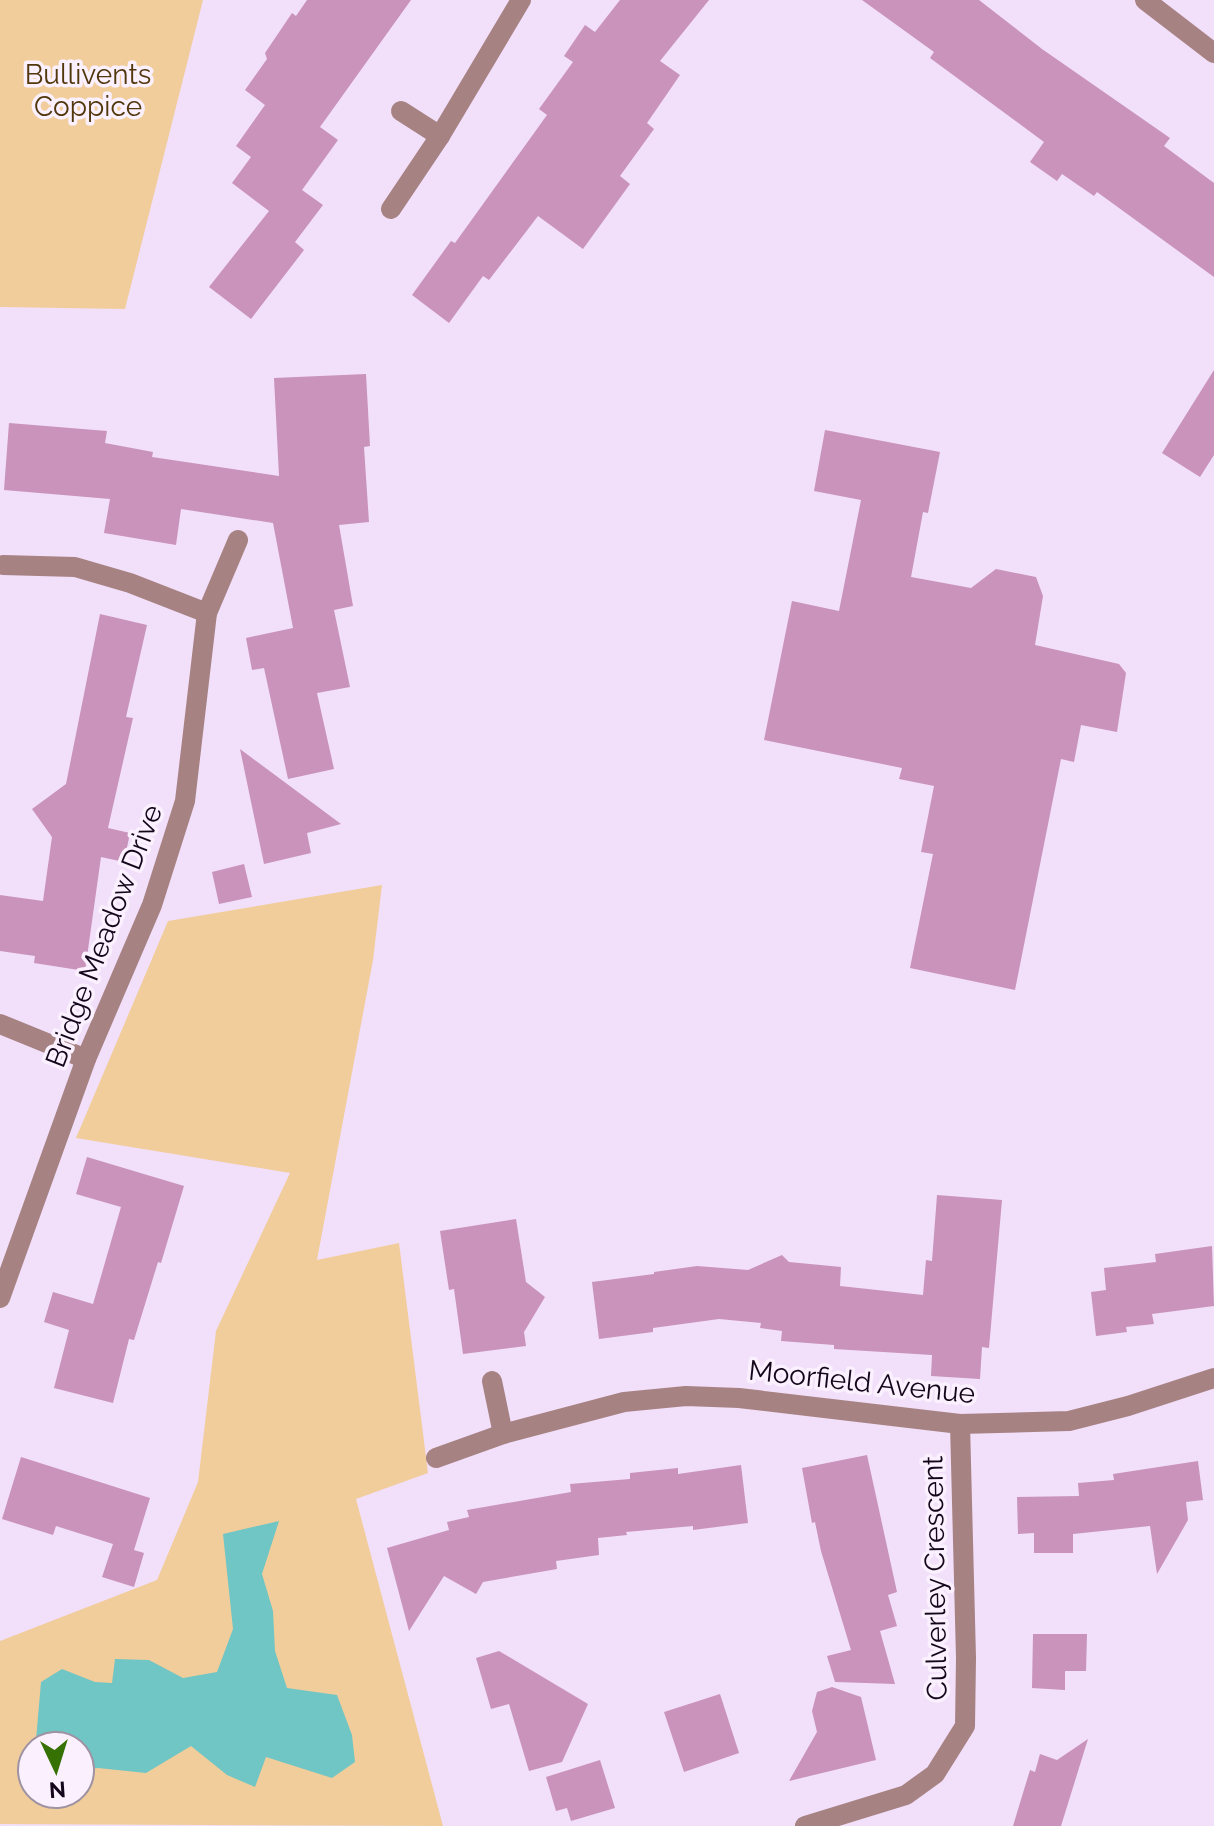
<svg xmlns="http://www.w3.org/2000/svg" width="1214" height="1826" viewBox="0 0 1214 1826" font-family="Raleway,sans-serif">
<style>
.green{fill:#f1cd9b;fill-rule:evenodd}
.water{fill:#70c5c5}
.building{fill:#c993bb}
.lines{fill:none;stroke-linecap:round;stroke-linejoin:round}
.minor{stroke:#a78283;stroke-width:20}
.tertiary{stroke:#a78283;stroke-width:20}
.labels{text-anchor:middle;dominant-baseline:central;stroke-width:7;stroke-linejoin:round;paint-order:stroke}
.park-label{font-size:28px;fill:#51370b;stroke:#faf0fe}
.street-label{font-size:28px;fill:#14051a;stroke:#faf0fe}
</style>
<rect width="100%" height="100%" fill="#f2dffa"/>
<g class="green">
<path d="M0,0H203L125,309L0,307Z"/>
<path d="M382,885L373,960L317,1260L399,1243L428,1473L356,1499L443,1826L0,1824V1641L157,1580L198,1482L216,1331L290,1173L76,1138L168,921ZM32,1746H80V1794H32Z"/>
</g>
<path class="water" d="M279,1521L262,1574L273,1611L275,1651L287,1688L337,1695L352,1735L355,1762L332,1778L266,1757L255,1787L227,1775L191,1746L146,1773L98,1768L80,1770V1746H39L36,1740L41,1682L62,1669L95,1682L112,1683L115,1659L149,1660L183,1678L217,1672L233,1629L223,1534Z"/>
<g class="building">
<path d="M307,0H411L320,127L338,140L302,190L323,205L295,242L304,250L251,319L209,287L269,211L232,183L251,157L236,146L265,105L245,90L267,59L265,53L292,13L296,16Z"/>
<path d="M620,0H709L660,61L680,75L647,123L654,129L620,176L630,184L583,249L538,216L489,280L483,276L449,323L412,295L451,241L455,243L547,115L539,109L573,62L564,56L585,25L595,32Z"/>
<path d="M862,0H979L1042,49L1170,138L1164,146L1214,183V277L1097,192L1094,196L1062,174L1057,181L1030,162L1044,142L930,58L934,52Z"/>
<path d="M1214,370V455L1200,477L1162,453Z"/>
<path d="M366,374L370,446L364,447L369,522L339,525L353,606L334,610L350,687L317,693L334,769L288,779L264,668L252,670L246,638L293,628L273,523L181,509L176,545L104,533L110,499L4,490L9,423L107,431L105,443L153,452L152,457L279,476L274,378Z"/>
<path d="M825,430L940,452L928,513L923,512L911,577L971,588L996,569L1036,577L1043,596L1035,645L1119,664L1126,673L1117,732L1081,725L1074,762L1061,759L1015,990L910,968L933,854L921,852L934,786L899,779L902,768L764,740L792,601L839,611L861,500L814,491Z"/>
<path d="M100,614L147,625L126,717L133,718L108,828L130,833L124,862L101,857L85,971L34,963L35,956L0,951V895L43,901L52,837L32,809L66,784Z"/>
<path d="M240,749L341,824L307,833L311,853L264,864Z"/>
<path d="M244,864L252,897L219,904L212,872Z"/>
<path d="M87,1157L184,1186L161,1263L158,1262L134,1340L129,1339L113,1403L54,1388L69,1330L44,1322L53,1292L93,1304L121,1207L76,1194Z"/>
<path d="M937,1195L1002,1200L989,1348L982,1347L980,1379L931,1376L932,1355L834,1349V1345L781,1341L782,1331L760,1328L761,1323L719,1319L653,1328V1332L599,1339L592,1282L654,1274V1272L697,1266L748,1270L782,1255L789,1262L841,1267L840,1286L923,1295L926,1260L932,1261Z"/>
<path d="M516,1219L526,1282L545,1297L524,1332L526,1346L463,1354L454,1289L449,1290L440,1231Z"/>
<path d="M1212,1246L1214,1306L1152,1314L1154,1324L1126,1327L1127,1332L1096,1336L1091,1292L1106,1290L1104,1268L1156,1262L1155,1254Z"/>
<path d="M867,1455L897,1592L888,1595L897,1626L880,1631L895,1684L835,1682L827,1656L851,1650L821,1551L815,1522L812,1523L802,1468Z"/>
<path d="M21,1457L150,1498L134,1550L144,1553L134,1587L102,1577L113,1544L56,1526L53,1535L2,1519Z"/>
<path d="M1198,1461L1203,1500L1186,1502L1188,1520L1157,1574L1150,1526L1073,1534V1553H1034V1533L1018,1534L1017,1497L1079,1496L1078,1483L1114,1480L1113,1474Z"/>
<path d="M741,1465L748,1523L693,1530V1526L626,1532L627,1535L598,1538L599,1555L556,1561L557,1569L483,1582L476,1594L444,1576L409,1631L387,1548L449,1530L447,1522L469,1517L467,1510L571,1492L570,1484L630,1479V1473L678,1468V1474Z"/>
<path d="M1033,1634H1087L1086,1671H1065V1690L1032,1688Z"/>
<path d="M499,1651L588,1704L562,1762L529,1771L509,1704L491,1709L476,1658Z"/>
<path d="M832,1687L861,1697L876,1760L789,1781L817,1732L812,1711L817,1692Z"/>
<path d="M720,1694L739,1753L684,1772L664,1712Z"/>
<path d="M1088,1739L1061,1826H1013L1030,1770L1035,1772L1040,1754L1057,1760Z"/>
<path d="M600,1760L615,1808L571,1821L567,1808L556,1811L546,1777Z"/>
</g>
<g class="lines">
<g class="minor">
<path d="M401,111L440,136"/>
<path d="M391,209L440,136L521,0"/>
<path d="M3,565L75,567L130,583L207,613"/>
<path d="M0,1024L86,1059"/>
<path d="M0,1298L86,1059L152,905L185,801L207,613L238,540"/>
<path d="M492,1381L503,1434"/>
<path d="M436,1458L503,1434L624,1402L686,1396L739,1398L960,1424L1069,1421L1128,1406L1214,1378"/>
<path d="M805,1826L906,1795L935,1774L965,1726L966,1658L960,1424"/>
</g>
<path class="tertiary" d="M1145,0L1214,53"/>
</g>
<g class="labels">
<g class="park-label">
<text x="88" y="74">Bullivents<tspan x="88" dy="32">Coppice</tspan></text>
</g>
<g class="street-label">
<text transform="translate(104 936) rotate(-69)">Bridge Meadow Drive</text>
<text transform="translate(862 1382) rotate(6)">Moorfield Avenue</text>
<text transform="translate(935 1578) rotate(-91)">Culverley Crescent</text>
</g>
</g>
<g transform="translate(56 1770) rotate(176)"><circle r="38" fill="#faf0fe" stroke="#9e92a3" stroke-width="2"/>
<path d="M0-6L14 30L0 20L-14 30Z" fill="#367103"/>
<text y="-12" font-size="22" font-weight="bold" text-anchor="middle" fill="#14051a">N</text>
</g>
</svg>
